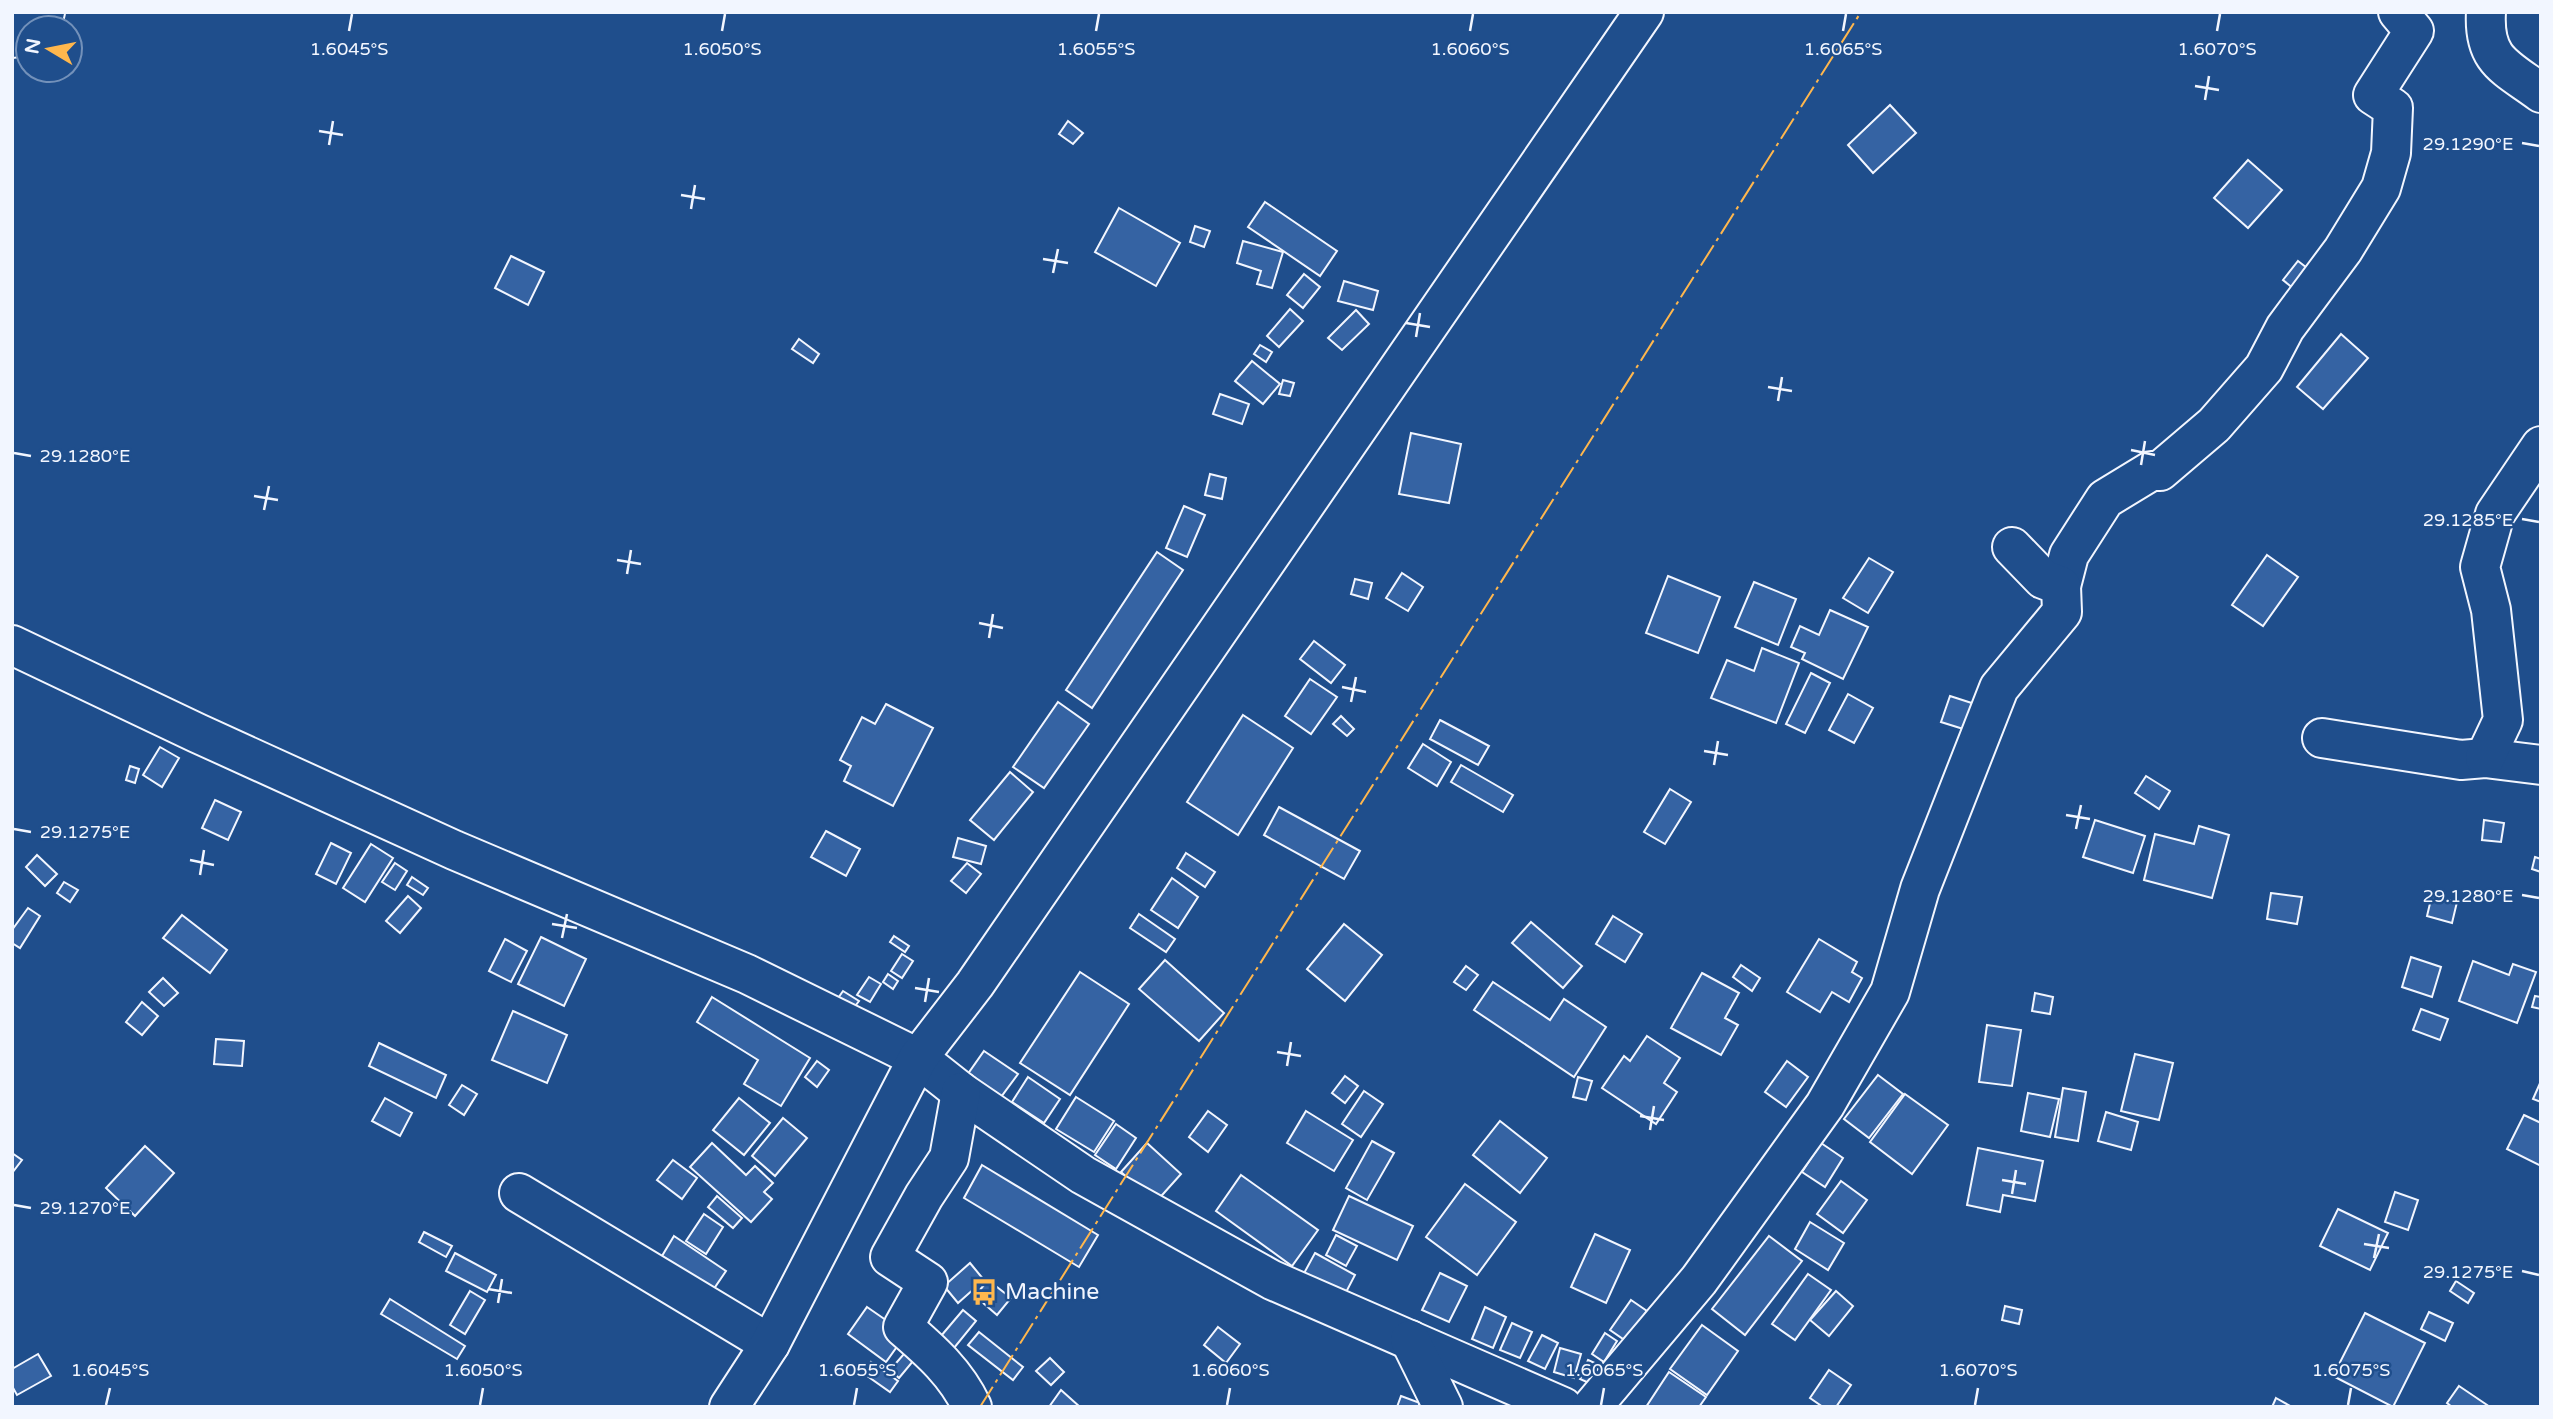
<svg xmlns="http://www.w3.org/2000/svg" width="2553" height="1419" viewBox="0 0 2553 1419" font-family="'Varela Round',sans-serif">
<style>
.building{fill:#3563a3;stroke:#f2f6ff;stroke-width:2}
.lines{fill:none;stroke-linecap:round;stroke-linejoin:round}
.minor-casing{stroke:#f2f6ff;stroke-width:42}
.highway-casing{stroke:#f2f6ff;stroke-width:42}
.minor{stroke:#1f4e8c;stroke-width:38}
.highway{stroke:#1f4e8c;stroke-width:38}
.power{stroke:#ffb74d;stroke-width:2;stroke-dasharray:24 5 3.5 5;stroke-linecap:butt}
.ticks{fill:none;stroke:#f2f6ff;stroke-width:2.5}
.labels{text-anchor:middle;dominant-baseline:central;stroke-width:5;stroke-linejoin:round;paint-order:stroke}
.poi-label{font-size:23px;fill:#f2f6ff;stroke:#1f4e8c;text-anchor:start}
.ticks-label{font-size:18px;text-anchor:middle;fill:#f2f6ff;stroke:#1f4e8c;stroke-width:5;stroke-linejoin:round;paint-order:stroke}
</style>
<rect width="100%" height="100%" fill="#1f4e8c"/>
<g class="building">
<path d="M1890,105L1916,133L1873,173L1848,145Z"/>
<path d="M1068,121L1083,133L1073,144L1059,134Z"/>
<path d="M2248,160L2282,190L2248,228L2214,198Z"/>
<path d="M1265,202L1337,251L1320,276L1248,227Z"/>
<path d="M1119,208L1180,243L1156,286L1095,252Z"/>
<path d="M1195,226L1210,231L1204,247L1190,242Z"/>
<path d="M1243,241L1283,252L1272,288L1257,284L1261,271L1237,263Z"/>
<path d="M511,256L544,272L528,305L495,288Z"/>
<path d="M2298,261L2320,278L2305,298L2283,280Z"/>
<path d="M1304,274L1320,287L1303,308L1287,295Z"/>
<path d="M1344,281L1378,291L1373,310L1338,301Z"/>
<path d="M1290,309L1303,321L1279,347L1267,336Z"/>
<path d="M1356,310L1369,324L1342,350L1328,338Z"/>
<path d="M2341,334L2368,358L2323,409L2297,387Z"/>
<path d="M799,339L819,354L813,363L792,349Z"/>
<path d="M1260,345L1272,352L1266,362L1254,354Z"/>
<path d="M1252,361L1280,384L1263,404L1235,381Z"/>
<path d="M1283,380L1294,383L1290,396L1279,394Z"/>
<path d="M1220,394L1249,404L1242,424L1213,414Z"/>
<path d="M1411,433L1461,444L1449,503L1399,494Z"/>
<path d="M1210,474L1226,478L1222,499L1205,495Z"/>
<path d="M1184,506L1205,515L1187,557L1166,548Z"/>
<path d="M1157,552L1183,570L1092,708L1066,690Z"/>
<path d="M2267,555L2298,577L2263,626L2232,605Z"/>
<path d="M1869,558L1893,572L1868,613L1843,598Z"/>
<path d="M1402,573L1423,587L1408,611L1386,598Z"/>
<path d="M1668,576L1720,597L1698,653L1646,633Z"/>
<path d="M1355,579L1372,583L1368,599L1351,594Z"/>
<path d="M1754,582L1796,599L1778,645L1735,627Z"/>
<path d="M1830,610L1868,627L1843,679L1802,659L1805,653L1791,647L1800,626L1819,635Z"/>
<path d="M1314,641L1345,665L1331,683L1300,659Z"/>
<path d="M1762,648L1799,663L1776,723L1711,698L1727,660L1754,671Z"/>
<path d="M1811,673L1830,683L1805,733L1786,724Z"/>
<path d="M1310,679L1337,697L1311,734L1285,716Z"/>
<path d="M1848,694L1873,708L1854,743L1829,730Z"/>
<path d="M1950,696L1984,707L1976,733L1941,722Z"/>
<path d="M1058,702L1089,724L1044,788L1013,767Z"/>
<path d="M886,704L933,728L893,806L844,781L851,766L840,760L862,717L875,724Z"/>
<path d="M1243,715L1293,748L1238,835L1187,802Z"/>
<path d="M1341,716L1354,729L1347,736L1333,724Z"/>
<path d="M1440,720L1489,746L1478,765L1430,739Z"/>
<path d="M1423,744L1451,762L1437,786L1408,768Z"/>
<path d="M160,747L179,758L162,787L143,775Z"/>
<path d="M1461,765L1513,795L1503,812L1451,782Z"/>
<path d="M130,766L139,769L135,783L126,780Z"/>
<path d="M1010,772L1033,792L994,840L970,820Z"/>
<path d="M2146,776L2170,791L2159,809L2135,793Z"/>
<path d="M1670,789L1691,802L1665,844L1644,832Z"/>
<path d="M215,800L241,812L228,840L202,828Z"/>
<path d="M1279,807L1360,851L1344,879L1264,835Z"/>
<path d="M2095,820L2145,836L2133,873L2083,857Z"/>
<path d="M2484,820L2504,823L2501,842L2482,840Z"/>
<path d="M2199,826L2229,835L2212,898L2144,880L2155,834L2194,844Z"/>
<path d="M826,831L860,849L846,876L811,857Z"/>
<path d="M958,838L986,846L981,864L953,857Z"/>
<path d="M331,843L351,853L336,884L316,874Z"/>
<path d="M371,844L393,858L365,902L343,888Z"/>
<path d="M1186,853L1215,872L1205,887L1177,868Z"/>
<path d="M37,855L57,874L45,886L26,867Z"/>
<path d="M2535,857L2541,859V872L2532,869Z"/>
<path d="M395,863L407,871L395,890L382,882Z"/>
<path d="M967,863L981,874L966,893L951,881Z"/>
<path d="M412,877L428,888L423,895L407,885Z"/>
<path d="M1172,878L1198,897L1178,928L1151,910Z"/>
<path d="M64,882L78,890L70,902L57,893Z"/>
<path d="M2271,893L2302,897L2297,924L2267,919Z"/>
<path d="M2432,895L2457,902L2452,923L2427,916Z"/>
<path d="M408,896L421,908L400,933L386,921Z"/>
<path d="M28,908L40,916L20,948L12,943V930Z"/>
<path d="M1139,914L1175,939L1166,952L1130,928Z"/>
<path d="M182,915L227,950L210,973L163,938Z"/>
<path d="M1613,916L1642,934L1625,962L1596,944Z"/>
<path d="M1531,922L1582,966L1563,988L1512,943Z"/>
<path d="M1344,924L1382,955L1345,1001L1307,969Z"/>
<path d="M894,936L909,946L905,952L890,942Z"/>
<path d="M541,937L586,959L564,1006L518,984Z"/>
<path d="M505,939L527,951L511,982L489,971Z"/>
<path d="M1819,939L1857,962L1852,972L1862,978L1849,1002L1832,992L1820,1012L1787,992Z"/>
<path d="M902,954L913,961L902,978L891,971Z"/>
<path d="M2411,957L2441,967L2432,997L2402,987Z"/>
<path d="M1165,960L1224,1013L1199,1041L1139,989Z"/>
<path d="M2473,961L2509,975L2513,964L2536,972L2517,1023L2459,1001Z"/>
<path d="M1741,965L1760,978L1752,991L1733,977Z"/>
<path d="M1466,966L1478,975L1466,990L1454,982Z"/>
<path d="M1080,972L1129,1004L1070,1095L1020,1063Z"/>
<path d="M1702,973L1739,993L1725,1018L1738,1025L1721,1055L1671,1028Z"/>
<path d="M888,974L898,981L893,989L883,982Z"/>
<path d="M869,977L881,984L870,1002L857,995Z"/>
<path d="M163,978L178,993L164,1006L149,992Z"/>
<path d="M1493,982L1550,1020L1564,999L1606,1027L1574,1077L1474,1010Z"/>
<path d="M843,991L859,1001L849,1014L834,1004Z"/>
<path d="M2035,993L2053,997L2050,1014L2032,1011Z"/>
<path d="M2535,996L2541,997V1009L2532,1007Z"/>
<path d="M712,997L810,1058L781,1106L744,1084L758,1060L697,1022Z"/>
<path d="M142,1002L158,1016L142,1035L126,1022Z"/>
<path d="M2421,1009L2448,1019L2440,1040L2413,1030Z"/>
<path d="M513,1011L567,1035L547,1083L492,1060Z"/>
<path d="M1987,1025L2021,1030L2012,1086L1979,1082Z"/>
<path d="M1647,1036L1680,1058L1664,1083L1677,1092L1656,1124L1602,1088L1624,1056L1630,1061Z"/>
<path d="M216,1039L244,1041L242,1066L214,1064Z"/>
<path d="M379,1043L446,1075L436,1098L369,1066Z"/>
<path d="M984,1051L1018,1074L998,1101L965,1078Z"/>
<path d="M2135,1054L2173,1063L2159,1120L2121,1111Z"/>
<path d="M817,1061L829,1070L817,1087L805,1077Z"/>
<path d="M1787,1061L1808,1077L1786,1107L1765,1092Z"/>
<path d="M1878,1075L1903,1094L1869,1138L1844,1119Z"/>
<path d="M1345,1076L1358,1086L1345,1103L1332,1093Z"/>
<path d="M1028,1077L1060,1099L1044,1123L1012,1102Z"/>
<path d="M1578,1077L1592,1081L1586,1100L1573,1097Z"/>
<path d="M2541,1081V1102L2533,1099Z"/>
<path d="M462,1085L477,1094L464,1115L449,1105Z"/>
<path d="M2063,1088L2086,1092L2078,1141L2055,1137Z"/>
<path d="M1364,1091L1383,1104L1361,1137L1342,1124Z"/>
<path d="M2028,1093L2059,1099L2050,1137L2021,1131Z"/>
<path d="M1905,1094L1948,1125L1912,1174L1870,1142Z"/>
<path d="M1076,1097L1114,1121L1094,1152L1056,1129Z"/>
<path d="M385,1098L412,1113L400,1136L372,1121Z"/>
<path d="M739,1098L770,1123L744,1155L713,1130Z"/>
<path d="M1208,1111L1227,1125L1208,1152L1189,1137Z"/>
<path d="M1306,1111L1353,1140L1334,1171L1287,1143Z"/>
<path d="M2106,1112L2138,1122L2131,1150L2098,1141Z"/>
<path d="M2524,1115L2541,1123V1166L2507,1149Z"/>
<path d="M783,1118L807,1138L775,1176L752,1156Z"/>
<path d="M1500,1121L1547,1158L1520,1193L1473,1155Z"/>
<path d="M1116,1124L1136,1138L1116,1169L1095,1155Z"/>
<path d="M1372,1141L1394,1153L1367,1200L1346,1188Z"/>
<path d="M712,1143L746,1175L755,1166L773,1183L764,1192L772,1199L751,1222L690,1167Z"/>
<path d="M1147,1143L1181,1174L1155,1203L1121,1172Z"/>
<path d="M1821,1143L1843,1158L1825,1187L1802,1172Z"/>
<path d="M145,1146L174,1173L135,1216L106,1188Z"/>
<path d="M1978,1148L2043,1161L2035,1201L2003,1195L2000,1212L1967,1205Z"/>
<path d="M12,1153L22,1160L12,1173Z"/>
<path d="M673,1160L697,1178L682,1199L657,1180Z"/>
<path d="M982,1165L1098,1235L1079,1267L964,1198Z"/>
<path d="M1241,1175L1318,1230L1292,1266L1216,1211Z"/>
<path d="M1841,1181L1867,1200L1843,1233L1817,1214Z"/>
<path d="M1465,1184L1516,1222L1477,1275L1426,1237Z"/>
<path d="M2395,1192L2418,1200L2408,1230L2385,1222Z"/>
<path d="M717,1196L742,1218L733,1228L708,1207Z"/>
<path d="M1349,1196L1413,1226L1397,1260L1333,1230Z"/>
<path d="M2338,1209L2388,1233L2370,1270L2320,1246Z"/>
<path d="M704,1214L723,1227L706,1254L686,1241Z"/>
<path d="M1810,1222L1844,1243L1828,1270L1795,1249Z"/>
<path d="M424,1232L452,1246L446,1257L419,1242Z"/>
<path d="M1595,1234L1630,1250L1606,1303L1571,1287Z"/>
<path d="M1336,1235L1357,1246L1346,1266L1326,1255Z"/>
<path d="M674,1236L726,1271L713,1290L662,1256Z"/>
<path d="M1769,1236L1802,1261L1745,1335L1712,1309Z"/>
<path d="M455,1253L496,1275L487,1292L446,1271Z"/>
<path d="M1315,1253L1355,1275L1343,1298L1302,1277Z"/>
<path d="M970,1263L984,1280L958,1303L944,1286Z"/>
<path d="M1440,1273L1467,1286L1449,1322L1422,1310Z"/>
<path d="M1808,1274L1831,1290L1795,1340L1772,1324Z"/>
<path d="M988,1280L1011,1298L997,1315L975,1296Z"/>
<path d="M2456,1281L2474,1293L2468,1303L2450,1291Z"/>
<path d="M470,1291L485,1300L465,1334L450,1325Z"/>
<path d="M1836,1291L1853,1306L1829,1336L1810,1320Z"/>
<path d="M390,1299L465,1346L457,1359L381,1314Z"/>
<path d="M1631,1300L1647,1311L1626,1341L1610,1330Z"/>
<path d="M2005,1306L2022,1310L2019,1324L2002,1320Z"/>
<path d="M867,1307L906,1334L886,1362L848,1334Z"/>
<path d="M1485,1307L1506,1317L1493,1348L1472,1339Z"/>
<path d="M963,1310L976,1321L954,1348L941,1336Z"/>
<path d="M2429,1312L2453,1323L2445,1341L2421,1329Z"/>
<path d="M2365,1313L2425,1343L2393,1407L2333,1376Z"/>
<path d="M1512,1323L1532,1332L1520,1358L1500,1350Z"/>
<path d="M1702,1325L1738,1351L1707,1395L1670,1369Z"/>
<path d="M1218,1327L1240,1344L1226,1363L1204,1345Z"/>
<path d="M979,1332L1023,1367L1013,1380L968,1345Z"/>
<path d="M1605,1333L1617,1341L1604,1362L1592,1354Z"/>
<path d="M1542,1335L1558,1343L1545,1369L1528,1361Z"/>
<path d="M910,1347L919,1354L899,1378L890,1370Z"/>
<path d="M1560,1348L1581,1354L1574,1378L1554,1372Z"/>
<path d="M38,1354L51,1376L17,1395L12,1386V1369Z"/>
<path d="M1050,1358L1064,1372L1051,1385L1036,1371Z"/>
<path d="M1588,1360L1608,1369L1600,1388L1580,1379Z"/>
<path d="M871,1362L898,1381L890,1392L863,1373Z"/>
<path d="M1829,1370L1851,1385L1836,1407H1823L1810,1398Z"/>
<path d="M1669,1372L1706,1397L1699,1407H1646Z"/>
<path d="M2459,1386L2490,1407H2452L2447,1403Z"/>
<path d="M1061,1390L1080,1407H1049Z"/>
<path d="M1401,1396L1420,1403L1418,1407H1397Z"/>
<path d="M2276,1398L2292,1407H2272Z"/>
</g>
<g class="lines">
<defs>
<g id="minor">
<path d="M2486,12C2483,61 2506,67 2541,93"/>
<path d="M12,38L45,12"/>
<path d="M2061,586L2069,555L2105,499L2151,471H2160L2214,425L2264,368L2285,328L2343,250L2381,188L2391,153L2393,108L2373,95L2414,31L2398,12"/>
<path d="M12,645L197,733L454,850L747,974L918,1058L961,1092L1083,1175L1272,1280L1563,1407"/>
<path d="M2322,738L2461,760L2485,758L2541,765"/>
<path d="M2485,758L2503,720L2491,610L2480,567L2495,514L2541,446"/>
<path d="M961,1092L949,1158L924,1196L890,1257L928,1282L903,1327C931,1351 956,1373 972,1407"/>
<path d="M519,1193L770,1344"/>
<path d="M1410,1340L1443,1407"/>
<path d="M1592,1407L1699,1280L1825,1105L1890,992L1920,889L1999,688L2062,612L2061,586L2043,579L2012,547"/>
</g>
<path id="highway" d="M729,1407L770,1344L918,1058L975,984L1644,12"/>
</defs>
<use href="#minor" class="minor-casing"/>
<use href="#highway" class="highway-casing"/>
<use href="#minor" class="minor"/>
<use href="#highway" class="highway"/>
<path class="power" d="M980,1407L1861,12"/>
</g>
<path class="ticks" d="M349,31L352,14M722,31L725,14M1096,31L1099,14M1470,31L1473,14M1843,31L1846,14M2217,31L2220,14M2195,86L2219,90M2205,100L2209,76M319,131L343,135M2522,143L2539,146M329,145L333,121M681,195L705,199M691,209L695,185M1043,259L1068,263M1053,273L1058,249M1406,323L1430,327M1416,337L1420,313M1768,387L1792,391M1778,401L1782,377M2131,450L2155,455M14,453L31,456M2141,465L2145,441M254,496L278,500M264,510L269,486M2522,519L2539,522M617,560L641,564M627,574L631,550M979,623L1003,628M989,638L993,614M1342,687L1366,692M1351,702L1356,677M1704,751L1728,755M1714,765L1718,741M2066,815L2090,819M14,829L31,832M2076,829L2081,805M190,860L214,865M200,875L204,850M2522,895L2539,898M552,924L577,928M562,938L567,914M915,988L939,992M925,1002L929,978M1277,1052L1301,1056M1287,1066L1291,1042M1640,1116L1664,1120M1650,1130L1654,1106M2002,1180L2026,1184M2012,1194L2016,1170M14,1205L31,1208M2364,1244L2389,1248M2374,1258L2379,1234M2522,1271L2539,1275M488,1289L512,1293M498,1303L502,1279M106,1405L110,1388M480,1405L483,1388M854,1405L857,1388M1227,1405L1230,1388M1601,1405L1604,1388M1975,1405L1978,1388M2348,1405L2351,1388"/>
<defs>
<symbol id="bus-bare" viewBox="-9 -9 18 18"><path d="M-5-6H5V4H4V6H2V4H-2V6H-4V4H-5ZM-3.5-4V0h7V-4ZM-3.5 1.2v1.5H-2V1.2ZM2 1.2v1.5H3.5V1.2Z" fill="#ffb74d" stroke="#1f4e8c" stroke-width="2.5" paint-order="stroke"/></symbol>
</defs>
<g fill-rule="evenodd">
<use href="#bus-bare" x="965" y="1273" width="38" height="38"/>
</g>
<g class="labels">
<g class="poi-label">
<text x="1005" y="1292">Machine</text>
</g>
</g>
<g class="ticks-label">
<text x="349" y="55">1.6045°S</text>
<text x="722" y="55">1.6050°S</text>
<text x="1096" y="55">1.6055°S</text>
<text x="1470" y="55">1.6060°S</text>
<text x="1843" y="55">1.6065°S</text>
<text x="2217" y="55">1.6070°S</text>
<text x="2468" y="150">29.1290°E</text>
<text x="85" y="462">29.1280°E</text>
<text x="2468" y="526">29.1285°E</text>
<text x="85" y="838">29.1275°E</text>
<text x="2468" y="902">29.1280°E</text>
<text x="85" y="1214">29.1270°E</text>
<text x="2468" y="1278">29.1275°E</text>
<text x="110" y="1376">1.6045°S</text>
<text x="483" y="1376">1.6050°S</text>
<text x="857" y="1376">1.6055°S</text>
<text x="1230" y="1376">1.6060°S</text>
<text x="1604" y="1376">1.6065°S</text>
<text x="1978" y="1376">1.6070°S</text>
<text x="2351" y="1376">1.6075°S</text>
</g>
<rect width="2553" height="1419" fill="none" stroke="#f2f6ff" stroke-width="28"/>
<g transform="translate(49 49) rotate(280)"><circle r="33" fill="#1f4e8c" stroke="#7391ba" stroke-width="2"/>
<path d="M0-5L12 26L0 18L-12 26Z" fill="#ffb74d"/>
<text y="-10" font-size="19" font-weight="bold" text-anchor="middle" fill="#f2f6ff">N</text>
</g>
</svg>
